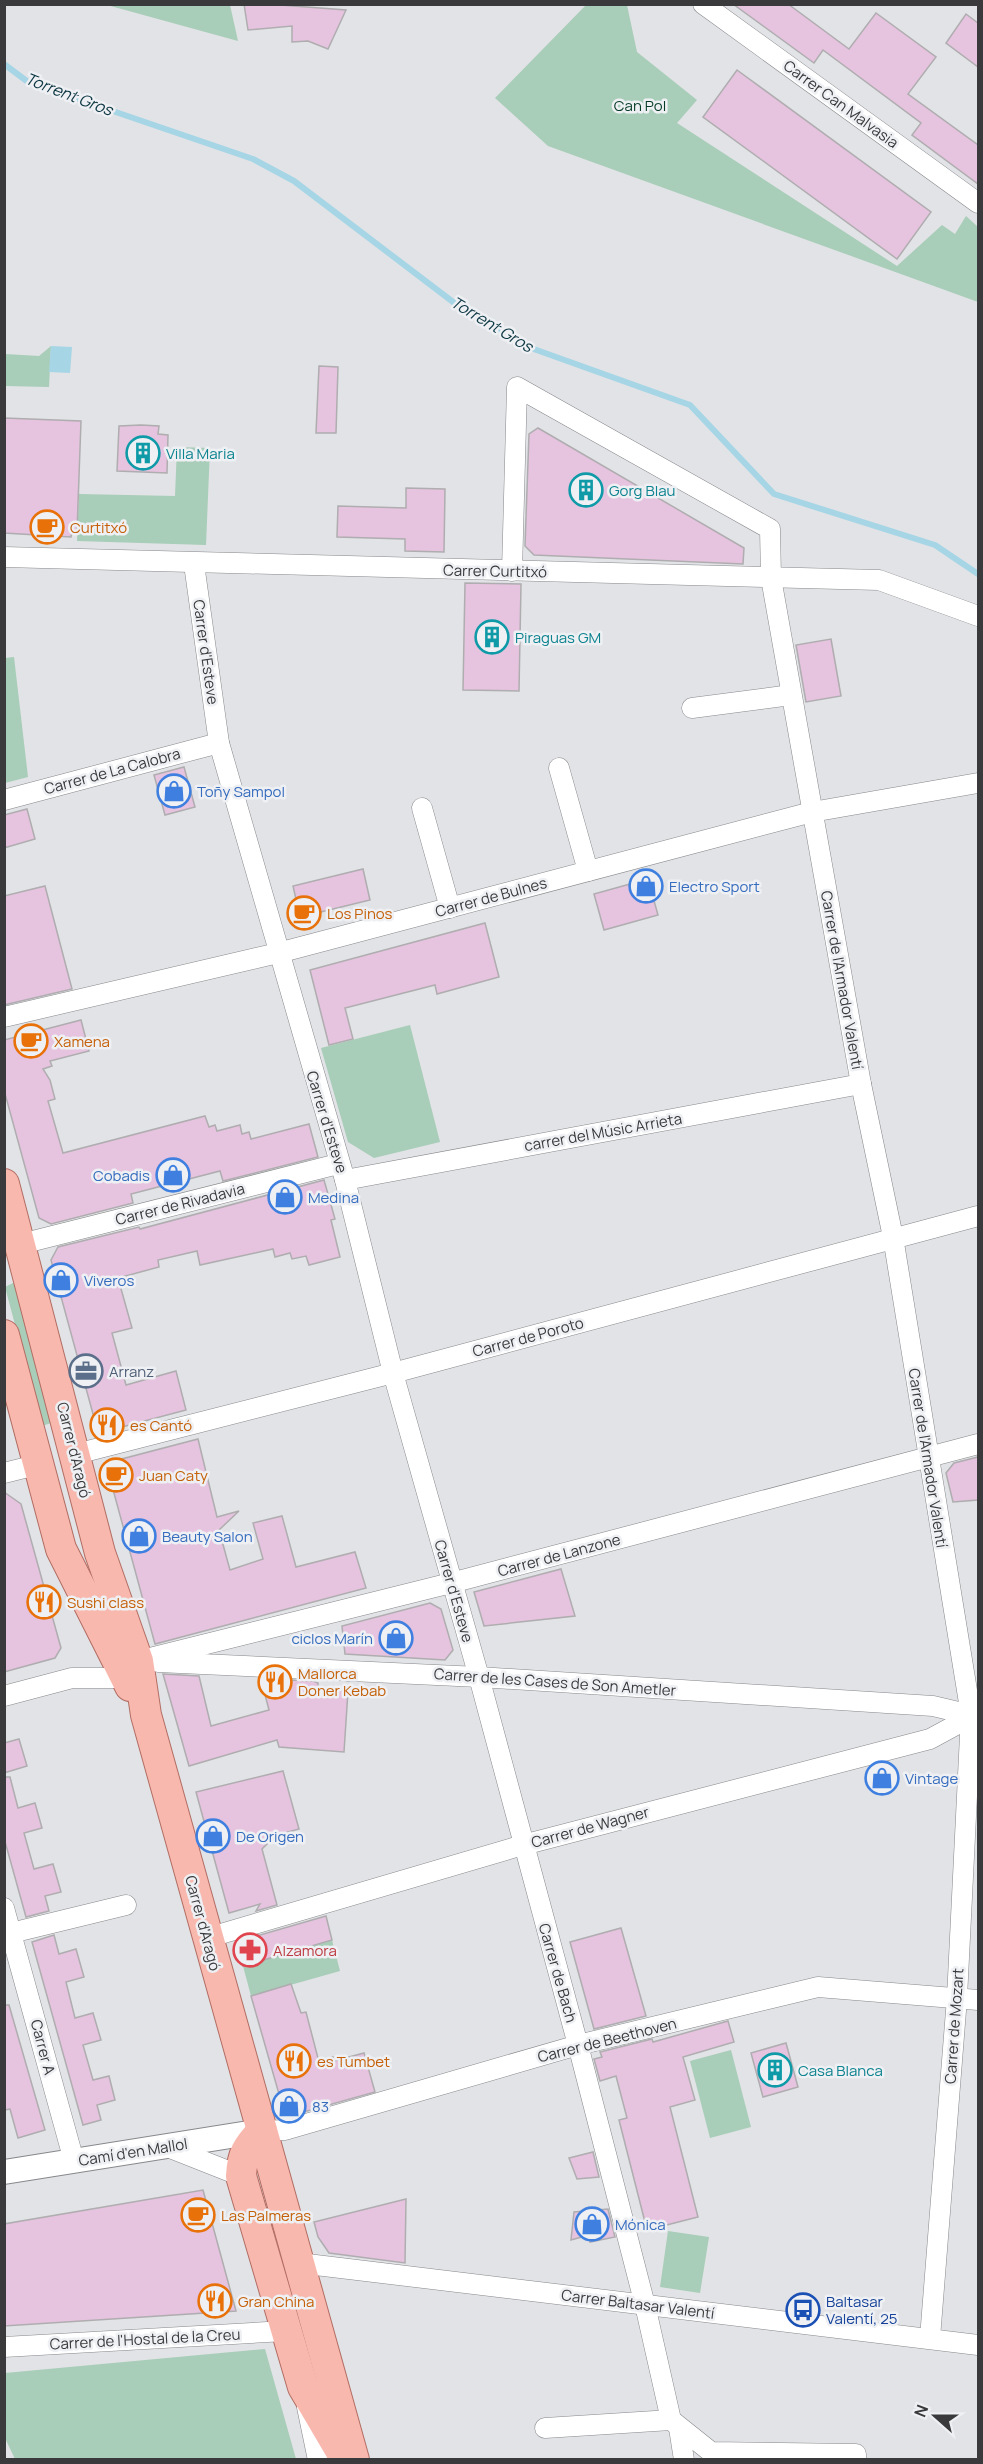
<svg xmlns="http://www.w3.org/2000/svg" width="983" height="2464" viewBox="0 0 983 2464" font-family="Manrope,sans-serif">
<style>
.green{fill:#a8cdb8}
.water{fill:#a6d5e5}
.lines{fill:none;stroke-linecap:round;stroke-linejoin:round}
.stream{stroke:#a6d5e5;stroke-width:6}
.building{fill:#e6c3df;stroke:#afadaf;stroke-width:1.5}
.minor-casing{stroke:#87888b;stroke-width:21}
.tertiary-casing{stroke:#87888b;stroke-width:26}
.primary-casing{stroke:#b26d63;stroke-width:32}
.minor{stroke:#fff;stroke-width:20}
.tertiary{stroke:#fff;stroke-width:24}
.primary{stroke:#f8b8ae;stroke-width:30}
.labels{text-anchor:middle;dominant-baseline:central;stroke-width:5;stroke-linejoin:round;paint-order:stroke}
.street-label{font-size:15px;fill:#3a3a3c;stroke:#eef0f3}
.park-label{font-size:15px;fill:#063c25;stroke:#eef0f3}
.culture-label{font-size:15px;fill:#0d838f;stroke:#eef0f3;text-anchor:start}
.food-label{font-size:15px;fill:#c56008;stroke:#eef0f3;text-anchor:start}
.shop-label{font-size:15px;fill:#366cbe;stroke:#eef0f3;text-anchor:start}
.service-label{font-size:15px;fill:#4e5e75;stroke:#eef0f3;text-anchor:start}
.health-label{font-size:15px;fill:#be3a42;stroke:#eef0f3;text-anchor:start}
.transit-label{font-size:15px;fill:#164399;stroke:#eef0f3;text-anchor:start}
.water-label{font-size:16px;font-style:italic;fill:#0c3743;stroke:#eef0f3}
</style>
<rect width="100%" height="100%" fill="#e1e3e6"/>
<g class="green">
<path d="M107,5H230L238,41Z"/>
<path d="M586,5H627L637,52L697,100L677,123L897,266L942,225L955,234L966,216L978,227V302L548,146L495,98Z"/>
<path d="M51,346L49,387L5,386V354L39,356Z"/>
<path d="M177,447L210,448L206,545L77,541L79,494L175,496Z"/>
<path d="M14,657L28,777L5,783V658Z"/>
<path d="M410,1025L440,1142L374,1158L348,1142L321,1048Z"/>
<path d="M15,1282L54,1422L42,1426L5,1287Z"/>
<path d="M332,1940L340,1971L251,1996L243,1966Z"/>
<path d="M731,2050L751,2127L710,2138L690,2061Z"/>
<path d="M668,2231L709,2237L700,2293L660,2287Z"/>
<path d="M265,2349L296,2459H15L5,2438V2373Z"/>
</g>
<path class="water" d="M51,346L72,347L70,373L49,372Z"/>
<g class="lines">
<path class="stream" d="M4,64L28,82L253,159L294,181L461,308L531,348L690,405L774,494L935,545L978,574"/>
</g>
<g class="building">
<path d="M244,4H267L346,10L328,49L308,41L292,42V26L248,30Z"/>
<path d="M733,4H788L849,49L876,13L936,57L908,94L978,145V184L912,135L921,123L823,50L814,63Z"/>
<path d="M966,14L978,23V67L946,43Z"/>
<path d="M737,70L931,212L897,259L703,117Z"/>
<path d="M319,366L338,367L336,433H316Z"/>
<path d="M4,418L81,421L77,532H72L71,537L4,533Z"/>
<path d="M141,425L159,426L158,434L168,435L167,473L117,471L119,426Z"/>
<path d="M538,428L744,548L743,564L534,555L525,546L529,434Z"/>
<path d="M406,488L445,489L444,552L405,551V539L337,537L338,506L406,508Z"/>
<path d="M465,583L521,584L519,691L463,690Z"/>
<path d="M831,639L841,696L806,702L796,645Z"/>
<path d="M184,767L195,807L165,815L154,775Z"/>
<path d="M27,809L35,839L4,848V815Z"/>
<path d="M363,869L370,900L300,917L293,886Z"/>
<path d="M648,879L658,915L604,930L594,894Z"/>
<path d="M45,886L72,989L4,1005V896Z"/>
<path d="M485,923L499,977L437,994L435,985L345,1008L353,1039L329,1045L310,970Z"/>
<path d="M81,1020L89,1051L50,1061L52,1066L43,1069L50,1080L55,1099L48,1101L63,1153L205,1116L209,1127L215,1125L217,1131L240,1125L242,1134L249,1132L251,1139L309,1124L318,1157L223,1181L220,1171L131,1194L133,1203L51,1224L39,1218L4,1090V1040Z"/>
<path d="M324,1180L335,1219L331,1220L340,1257L309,1265L306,1256L292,1259L290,1253L275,1257L273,1249L200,1265L197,1251L158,1260L159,1267L118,1278L132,1328L112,1333L126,1385L176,1371L186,1410L107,1431L96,1425L51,1260L58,1247L139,1227L140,1229Z"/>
<path d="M198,1439L217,1517L239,1511L219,1530L230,1570L263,1559L253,1523L282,1516L296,1567L355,1552L366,1588L155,1644L108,1471L114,1461Z"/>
<path d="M978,1457V1500L953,1502L946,1473L954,1463Z"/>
<path d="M4,1492L21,1504L61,1648L55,1658L4,1672Z"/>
<path d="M561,1569L575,1616L484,1626L474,1592Z"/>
<path d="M430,1603L441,1609L453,1650L445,1660L345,1654L342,1626Z"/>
<path d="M163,1674L199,1676L211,1726L269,1710L262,1683L264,1679L313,1681L318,1683V1689L348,1691L344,1752L279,1747L277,1740L189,1766Z"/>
<path d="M19,1739L27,1766L4,1773V1743Z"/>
<path d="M283,1771L299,1829L266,1838L268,1843L262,1849L277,1905L256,1911L260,1904L229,1913L196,1792Z"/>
<path d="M4,1777H10L18,1808L35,1803L42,1828L24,1833L34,1869L53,1864L61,1892L45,1896L49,1911L26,1917L4,1838Z"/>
<path d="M326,1916L332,1940L243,1966L237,1945L239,1941Z"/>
<path d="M621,1928L646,2016L594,2029L570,1942Z"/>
<path d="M54,1935L59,1954L76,1949L84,1977L66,1982L75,2018L93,2013L101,2040L83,2045L93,2080L109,2076L115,2100L97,2105L101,2120L83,2125L32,1942Z"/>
<path d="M291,1984L301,2013L306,2012L319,2062L333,2057L334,2061L364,2053L375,2092L293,2115L283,2108L251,1996Z"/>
<path d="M4,2005H9L45,2130L18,2138L10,2109L4,2110Z"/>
<path d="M728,2021L734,2042L683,2057L695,2100L670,2107L698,2217L647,2230L619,2120L627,2118L616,2076L600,2081L594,2059L602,2057L600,2052L652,2039L653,2042Z"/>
<path d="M786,2043L798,2087L763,2097L751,2053Z"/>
<path d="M593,2152L599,2177L577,2179L569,2158Z"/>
<path d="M203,2190L236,2311L4,2326V2224Z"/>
<path d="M406,2199L405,2263L329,2253L318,2237L314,2222Z"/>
<path d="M608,2209L615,2237L590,2242L589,2235L571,2240L574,2212Z"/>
</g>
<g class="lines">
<defs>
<g id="minor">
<path d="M703,4L978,203"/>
<path d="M4,557L879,580L978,616"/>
<path d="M194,564L219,743L345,1180L393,1373L479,1677L578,2045L645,2305L671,2420L711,2452L856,2454V2460"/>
<path d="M512,571L517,387L770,529L771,578L861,1084L893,1237L971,1715L957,1998L930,2338"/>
<path d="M692,708L791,695"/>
<path d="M559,768L588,871"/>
<path d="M4,800L219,743"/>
<path d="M422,808L450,908"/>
<path d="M4,1017L278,953L812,812L978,783"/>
<path d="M345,1180L861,1084"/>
<path d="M21,1244L338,1164"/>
<path d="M76,1454L393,1373L978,1216"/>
<path d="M4,1473L40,1464"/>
<path d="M138,1661L451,1583L978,1444"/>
<path d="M158,1662L479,1677L933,1706L971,1715"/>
<path d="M4,1696L72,1678H126"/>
<path d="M4,1908L74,2161"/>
<path d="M11,1933L126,1905"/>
<path d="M207,1938L523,1845L930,1739L978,1713"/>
<path d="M262,2131L285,2130L578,2045L818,1987L978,2000"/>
<path d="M165,2146L241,2176"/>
<path d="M299,2263L978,2345"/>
<path d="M4,2347L285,2331"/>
<path d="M307,2407L318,2460"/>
<path d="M545,2428L671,2420"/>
<path d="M679,2428L684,2460"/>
</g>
<path id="tertiary" d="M4,2172L262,2131"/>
<g id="primary">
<path d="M4,1184L100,1553L138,1661L146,1715L354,2460"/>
<path d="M4,1335L61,1549L130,1686"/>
<path d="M262,2131C247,2146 242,2155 241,2176L303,2387L340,2450"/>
</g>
</defs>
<use href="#minor" class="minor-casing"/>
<use href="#tertiary" class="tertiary-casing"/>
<use href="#primary" class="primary-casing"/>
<use href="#minor" class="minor"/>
<use href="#tertiary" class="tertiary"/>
<use href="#primary" class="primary"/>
</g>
<defs>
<symbol id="building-ring" viewBox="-11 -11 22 22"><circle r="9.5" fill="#eef0f3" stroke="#0f9aa8" stroke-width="1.5"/><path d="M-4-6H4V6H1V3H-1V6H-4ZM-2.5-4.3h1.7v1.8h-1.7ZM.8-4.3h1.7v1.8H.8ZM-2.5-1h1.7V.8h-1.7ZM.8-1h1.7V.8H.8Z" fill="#0f9aa8"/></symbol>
<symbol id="cafe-ring" viewBox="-11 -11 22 22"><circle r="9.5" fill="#eef0f3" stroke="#e8710a" stroke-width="1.5"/><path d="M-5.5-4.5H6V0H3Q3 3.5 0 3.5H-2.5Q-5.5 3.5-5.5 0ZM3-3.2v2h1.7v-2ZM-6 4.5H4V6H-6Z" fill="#e8710a"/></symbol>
<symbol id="shop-ring" viewBox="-11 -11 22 22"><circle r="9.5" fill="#eef0f3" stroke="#3f7fe0" stroke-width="1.5"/><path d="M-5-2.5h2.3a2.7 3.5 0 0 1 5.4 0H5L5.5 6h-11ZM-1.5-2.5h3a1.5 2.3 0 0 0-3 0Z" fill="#3f7fe0"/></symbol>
<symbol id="office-ring" viewBox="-11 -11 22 22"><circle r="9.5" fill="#eef0f3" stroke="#5c6f8a" stroke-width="1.5"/><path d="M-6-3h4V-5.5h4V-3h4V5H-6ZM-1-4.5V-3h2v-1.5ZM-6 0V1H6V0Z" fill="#5c6f8a"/></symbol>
<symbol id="restaurant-ring" viewBox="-11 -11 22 22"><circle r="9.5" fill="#eef0f3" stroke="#e8710a" stroke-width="1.5"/><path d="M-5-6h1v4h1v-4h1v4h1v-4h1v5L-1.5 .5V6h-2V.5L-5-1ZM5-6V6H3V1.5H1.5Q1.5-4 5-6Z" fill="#e8710a"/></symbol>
<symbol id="pharmacy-ring" viewBox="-11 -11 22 22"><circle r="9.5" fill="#eef0f3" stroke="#e0444e" stroke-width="1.5"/><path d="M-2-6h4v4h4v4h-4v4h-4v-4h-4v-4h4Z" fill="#e0444e"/></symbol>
<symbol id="bus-ring" viewBox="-11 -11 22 22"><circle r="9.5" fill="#eef0f3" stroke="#1a4fb4" stroke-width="1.5"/><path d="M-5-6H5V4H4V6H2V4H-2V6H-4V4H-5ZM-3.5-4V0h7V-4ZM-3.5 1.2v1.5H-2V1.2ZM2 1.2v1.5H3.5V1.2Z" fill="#1a4fb4"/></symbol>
</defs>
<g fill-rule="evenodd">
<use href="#building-ring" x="124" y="434" width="38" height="38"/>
<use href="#building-ring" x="567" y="471" width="38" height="38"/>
<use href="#cafe-ring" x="28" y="508" width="38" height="38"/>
<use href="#building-ring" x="473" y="618" width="38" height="38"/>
<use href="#shop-ring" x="155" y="772" width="38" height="38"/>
<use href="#shop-ring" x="627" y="867" width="38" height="38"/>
<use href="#cafe-ring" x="285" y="894" width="38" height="38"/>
<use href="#cafe-ring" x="12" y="1022" width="38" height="38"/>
<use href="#shop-ring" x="154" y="1156" width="38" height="38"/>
<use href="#shop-ring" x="266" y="1178" width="38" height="38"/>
<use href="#shop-ring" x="42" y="1261" width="38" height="38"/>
<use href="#office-ring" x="67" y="1352" width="38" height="38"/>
<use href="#restaurant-ring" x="88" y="1406" width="38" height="38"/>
<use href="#cafe-ring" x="97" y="1456" width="38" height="38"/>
<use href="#shop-ring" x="120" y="1517" width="38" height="38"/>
<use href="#restaurant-ring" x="25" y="1583" width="38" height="38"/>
<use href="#shop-ring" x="377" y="1619" width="38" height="38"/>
<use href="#restaurant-ring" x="256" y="1663" width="38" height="38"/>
<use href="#shop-ring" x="863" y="1759" width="38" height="38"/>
<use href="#shop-ring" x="194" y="1817" width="38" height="38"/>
<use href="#pharmacy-ring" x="231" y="1931" width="38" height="38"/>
<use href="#restaurant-ring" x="275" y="2042" width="38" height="38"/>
<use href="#building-ring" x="756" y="2051" width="38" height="38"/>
<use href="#shop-ring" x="270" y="2087" width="38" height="38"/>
<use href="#cafe-ring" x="179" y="2196" width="38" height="38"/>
<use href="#shop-ring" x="573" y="2205" width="38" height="38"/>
<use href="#restaurant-ring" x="196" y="2282" width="38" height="38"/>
<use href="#bus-ring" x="784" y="2291" width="38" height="38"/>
</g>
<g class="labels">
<g class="street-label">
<text transform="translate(841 104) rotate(36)">Carrer Can Malvasia</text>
<text transform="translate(495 571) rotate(1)">Carrer Curtitxó</text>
<text transform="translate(206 652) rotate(82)">Carrer d'Esteve</text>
<text transform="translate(112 771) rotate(-15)">Carrer de La Calobra</text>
<text transform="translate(491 897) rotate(-15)">Carrer de Bulnes</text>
<text transform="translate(842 980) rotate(80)">Carrer de l'Armador Valentí</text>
<text transform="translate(327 1122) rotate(73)">Carrer d'Esteve</text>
<text transform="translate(603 1132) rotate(-10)">carrer del Músic Arrieta</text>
<text transform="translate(180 1204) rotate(-14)">Carrer de Rivadavia</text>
<text transform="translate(528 1337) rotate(-15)">Carrer de Poroto</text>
<text transform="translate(74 1450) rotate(76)">Carrer d'Aragó</text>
<text transform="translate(928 1458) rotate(81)">Carrer de l'Armador Valentí</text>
<text transform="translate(559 1555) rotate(-15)">Carrer de Lanzone</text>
<text transform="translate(454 1591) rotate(74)">Carrer d'Esteve</text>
<text transform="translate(555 1682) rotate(4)">Carrer de les Cases de Son Ametler</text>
<text transform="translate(590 1827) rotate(-15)">Carrer de Wagner</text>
<text transform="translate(203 1923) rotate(75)">Carrer d'Aragó</text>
<text transform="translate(558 1973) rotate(74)">Carrer de Bach</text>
<text transform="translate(954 2026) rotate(-86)">Carrer de Mozart</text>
<text transform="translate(607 2040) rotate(-14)">Carrer de Beethoven</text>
<text transform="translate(43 2047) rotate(75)">Carrer A</text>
<text transform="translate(133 2152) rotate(-9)">Camí d'en Mallol</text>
<text transform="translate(638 2304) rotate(7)">Carrer Baltasar Valentí</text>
<text transform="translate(145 2339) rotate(-3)">Carrer de l'Hostal de la Creu</text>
</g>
<g class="park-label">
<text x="640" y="105">Can Pol</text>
</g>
<g class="culture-label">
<text x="166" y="453">Villa Maria</text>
<text x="609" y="490">Gorg Blau</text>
<text x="515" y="637">Piraguas GM</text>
<text x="798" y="2070">Casa Blanca</text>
</g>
<g class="food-label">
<text x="70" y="527">Curtitxó</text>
<text x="327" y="913">Los Pinos</text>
<text x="54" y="1041">Xamena</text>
<text x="130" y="1425">es Cantó</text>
<text x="139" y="1475">Juan Caty</text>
<text x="67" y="1602">Sushi class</text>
<text x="298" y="1673">Mallorca<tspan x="298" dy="17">Doner Kebab</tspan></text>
<text x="317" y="2061">es Tumbet</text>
<text x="221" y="2215">Las Palmeras</text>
<text x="238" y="2301">Gran China</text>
</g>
<g class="shop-label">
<text x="197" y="791">Toñy Sampol</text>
<text x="669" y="886">Electro Sport</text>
<text x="150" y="1175" text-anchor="end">Cobadis</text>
<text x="308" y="1197">Medina</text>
<text x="84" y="1280">Viveros</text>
<text x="162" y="1536">Beauty Salon</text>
<text x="373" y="1638" text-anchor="end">ciclos Marín</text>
<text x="905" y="1778">Vintage</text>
<text x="236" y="1836">De Origen</text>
<text x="312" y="2106">83</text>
<text x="615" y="2224">Mónica</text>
</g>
<g class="service-label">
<text x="109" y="1371">Arranz</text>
</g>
<g class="health-label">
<text x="273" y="1950">Alzamora</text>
</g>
<g class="transit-label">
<text x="826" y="2301">Baltasar<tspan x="826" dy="17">Valentí, 25</tspan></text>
</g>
<g class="water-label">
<text transform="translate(69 94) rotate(21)">Torrent Gros</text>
<text transform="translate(492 324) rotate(31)">Torrent Gros</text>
</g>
</g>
<rect width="983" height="2464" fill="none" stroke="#3a3a3c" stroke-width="12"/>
<g transform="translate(935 2416) rotate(291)" stroke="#eef0f3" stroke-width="4.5" paint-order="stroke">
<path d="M0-4.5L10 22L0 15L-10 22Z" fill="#3a3a3c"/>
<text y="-9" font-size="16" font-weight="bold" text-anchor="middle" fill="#3a3a3c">N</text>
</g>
</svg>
